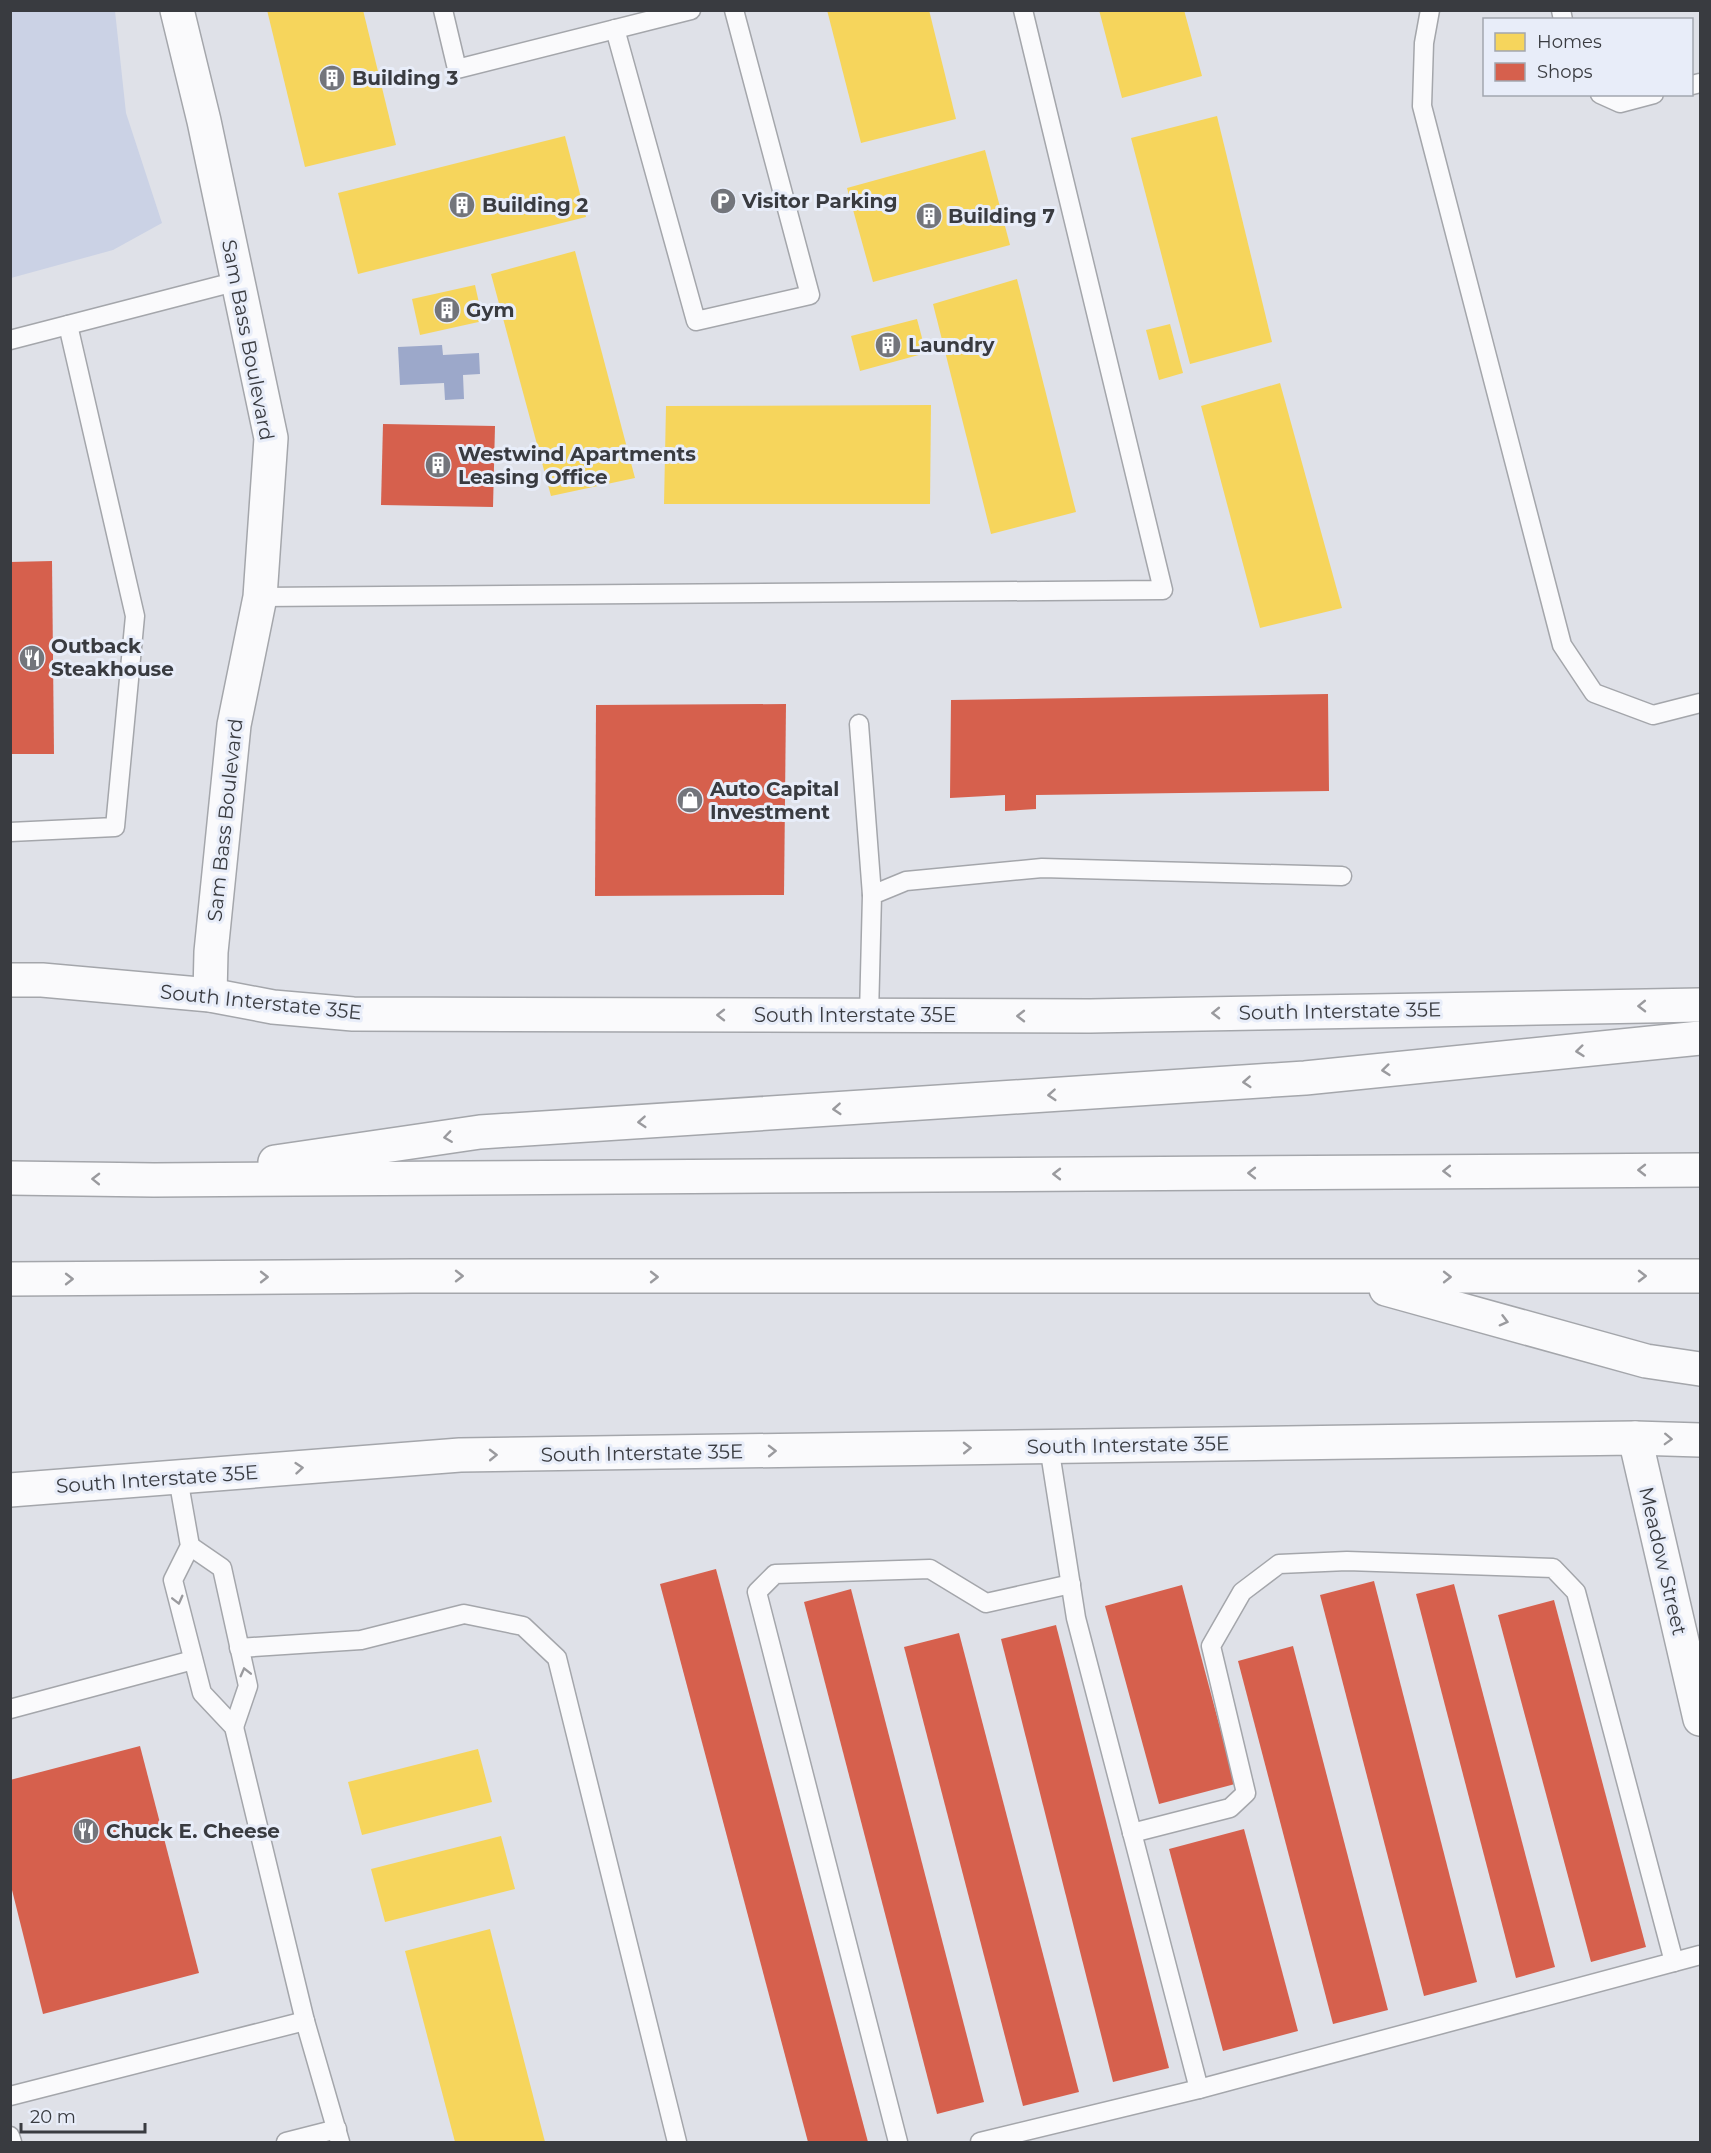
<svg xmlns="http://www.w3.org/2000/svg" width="1711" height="2153" viewBox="0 0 1711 2153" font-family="Montserrat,sans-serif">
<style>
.green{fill:#cbd2e5}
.water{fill:#9ca8ca}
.homes{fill:#f6d55c}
.shops{fill:#d6604d}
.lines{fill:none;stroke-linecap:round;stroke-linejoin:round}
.service-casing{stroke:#a4a6ab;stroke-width:21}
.minor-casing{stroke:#a4a6ab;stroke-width:36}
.secondary-casing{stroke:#a4a6ab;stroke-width:36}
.motorway-casing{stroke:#a4a6ab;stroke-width:36}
.service{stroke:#fafafc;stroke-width:18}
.minor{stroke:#fafafc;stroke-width:33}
.secondary{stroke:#fafafc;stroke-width:33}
.motorway{stroke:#fafafc;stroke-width:33}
.oneway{stroke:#9a9a9e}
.labels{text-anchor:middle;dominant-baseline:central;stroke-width:6;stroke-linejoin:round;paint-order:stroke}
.poi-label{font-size:20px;font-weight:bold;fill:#393b40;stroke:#e8edf9;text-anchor:start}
.street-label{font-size:20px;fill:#393b40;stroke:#e8edf9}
</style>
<rect width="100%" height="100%" fill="#dfe1e8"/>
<path class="green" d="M11,10L115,11L126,113L162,223L113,250L11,278Z"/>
<path class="water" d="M442,345L443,355L479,353L480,374L463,375L464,399L445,400L444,383L400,385L398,347Z"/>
<g class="homes">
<path d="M267,10H363L396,145L305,167Z"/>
<path d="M827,10H929L956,119L861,143Z"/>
<path d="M1099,10H1184L1202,76L1122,98Z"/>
<path d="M1217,116L1272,342L1190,364L1131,138Z"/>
<path d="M565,136L586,217L358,274L338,193Z"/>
<path d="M985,150L1010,245L873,282L847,188Z"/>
<path d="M575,251L635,478L551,496L491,274Z"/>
<path d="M1017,279L1076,512L991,534L933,304Z"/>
<path d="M475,285L483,321L420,335L412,299Z"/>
<path d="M917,319L926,353L860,371L851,336Z"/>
<path d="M1170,324L1183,373L1159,380L1146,330Z"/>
<path d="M1280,383L1342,608L1260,628L1201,406Z"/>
<path d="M931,405L930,504H664L666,406Z"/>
<path d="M478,1749L492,1802L362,1835L348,1782Z"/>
<path d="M501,1836L515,1889L385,1922L371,1869Z"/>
<path d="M490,1929L545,2142H455L405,1951Z"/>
</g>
<g class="shops">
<path d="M383,424L495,426L493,507L381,505Z"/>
<path d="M52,561L54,754H10V562Z"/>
<path d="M1328,694L1329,791L1036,795V809L1005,811V795L950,798L951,700Z"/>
<path d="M786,704L784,895L595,896L596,705Z"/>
<path d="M716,1569L868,2142H808L660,1584Z"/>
<path d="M1374,1581L1477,1982L1424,1996L1320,1595Z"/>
<path d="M1454,1584L1555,1967L1516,1978L1416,1594Z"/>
<path d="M1182,1585L1235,1784L1159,1804L1105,1606Z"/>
<path d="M851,1589L984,2102L937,2114L804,1602Z"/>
<path d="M1554,1600L1646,1947L1591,1962L1498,1615Z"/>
<path d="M1056,1625L1169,2068L1113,2082L1001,1639Z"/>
<path d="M959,1633L1079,2092L1023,2106L904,1647Z"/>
<path d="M1293,1646L1388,2010L1333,2024L1238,1661Z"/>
<path d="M140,1746L199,1973L43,2014L10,1882V1780Z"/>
<path d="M1244,1829L1298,2031L1223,2051L1169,1849Z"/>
</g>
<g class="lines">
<defs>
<g id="service">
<path d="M443,10L457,69L691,10"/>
<path d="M1430,10L1424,43L1422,106L1562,645L1594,693L1653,715L1700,703"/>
<path d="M1561,10L1563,20"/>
<path d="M615,29L696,321L810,295L734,10"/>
<path d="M1692,85L1700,83"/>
<path d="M1600,94L1620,103L1654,94"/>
<path d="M10,340L238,281"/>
<path d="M260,597L1163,590L1023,10"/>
<path d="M859,724L872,895"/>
<path d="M10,832L115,827L135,616L68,325"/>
<path d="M869,1015L872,895L906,881L1042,868L1342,876"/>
<path d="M1049,1446L1076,1618L1199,2089L1700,1955"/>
<path d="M178,1478L190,1546L173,1580L202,1693L234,1727L305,2021L340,2142"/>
<path d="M190,1546L222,1568L248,1686L234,1727"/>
<path d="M239,1648L361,1640L464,1614L523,1626L557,1658L677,2142"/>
<path d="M10,1709L193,1660"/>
<path d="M1132,1833L1230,1808L1246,1793L1211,1646L1242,1592L1279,1564L1347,1561L1553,1568L1576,1592L1674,1962"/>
<path d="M10,2096L305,2021"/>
<path d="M10,2136L12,2142"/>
<path d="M286,2142L337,2129"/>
<path d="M898,2142L757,1592L775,1574L930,1569L986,1603L1071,1584"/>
<path d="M980,2142L1199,2089"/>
</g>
<g id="minor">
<path d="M177,10L204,121L271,438L260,597L234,725L211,952L210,995"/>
<path d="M1635,1438L1700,1719"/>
</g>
<g id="secondary">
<path d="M10,980H42L210,995L273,1007L353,1014L1090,1016L1700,1005"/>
<path d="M10,1490L460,1455L1635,1438L1700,1440"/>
</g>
<g id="motorway">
<path d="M275,1162L480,1132L1305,1078L1700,1038"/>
<path d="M10,1178L154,1180L1700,1170"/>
<path d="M10,1279L413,1276H1700"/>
<path d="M1386,1289L1646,1361L1700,1369"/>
</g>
</defs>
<use href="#service" class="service-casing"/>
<use href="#minor" class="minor-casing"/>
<use href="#secondary" class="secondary-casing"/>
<use href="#motorway" class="motorway-casing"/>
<use href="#service" class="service"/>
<use href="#minor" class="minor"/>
<use href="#secondary" class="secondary"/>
<use href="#motorway" class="motorway"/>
</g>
<defs><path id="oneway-chevron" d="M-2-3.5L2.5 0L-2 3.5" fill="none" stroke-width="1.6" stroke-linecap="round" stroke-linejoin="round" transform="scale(1.5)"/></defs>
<g class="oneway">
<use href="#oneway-chevron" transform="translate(1642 1006) rotate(179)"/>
<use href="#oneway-chevron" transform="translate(1216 1013) rotate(179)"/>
<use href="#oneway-chevron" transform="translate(721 1015) rotate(-180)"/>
<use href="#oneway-chevron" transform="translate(1021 1016) rotate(-180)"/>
<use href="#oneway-chevron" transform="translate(1580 1051) rotate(174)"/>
<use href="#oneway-chevron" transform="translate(1386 1070) rotate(174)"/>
<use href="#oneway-chevron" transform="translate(1247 1082) rotate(176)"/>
<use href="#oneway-chevron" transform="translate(1052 1095) rotate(176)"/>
<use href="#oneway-chevron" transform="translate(837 1109) rotate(176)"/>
<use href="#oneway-chevron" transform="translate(642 1122) rotate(176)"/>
<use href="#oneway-chevron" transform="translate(448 1137) rotate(172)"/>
<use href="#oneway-chevron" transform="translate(1642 1170) rotate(-180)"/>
<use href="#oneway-chevron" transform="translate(1447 1171) rotate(179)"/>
<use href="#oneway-chevron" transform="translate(1252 1173) rotate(180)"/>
<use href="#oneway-chevron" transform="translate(1057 1174) rotate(180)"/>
<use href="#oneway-chevron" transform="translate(96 1179) rotate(-179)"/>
<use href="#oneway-chevron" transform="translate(459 1276)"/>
<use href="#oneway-chevron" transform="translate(1642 1276)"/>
<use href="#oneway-chevron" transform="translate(264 1277)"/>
<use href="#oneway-chevron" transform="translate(654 1277)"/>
<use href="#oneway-chevron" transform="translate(1447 1277)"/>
<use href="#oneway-chevron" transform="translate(69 1279)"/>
<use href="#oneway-chevron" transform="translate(1504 1321) rotate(15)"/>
<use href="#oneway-chevron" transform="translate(1668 1439) rotate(2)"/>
<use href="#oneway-chevron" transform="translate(967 1448) rotate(-1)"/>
<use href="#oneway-chevron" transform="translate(772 1451) rotate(-1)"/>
<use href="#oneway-chevron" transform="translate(493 1455) rotate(-1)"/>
<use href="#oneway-chevron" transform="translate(299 1468) rotate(-5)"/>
<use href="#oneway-chevron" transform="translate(178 1600) rotate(76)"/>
<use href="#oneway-chevron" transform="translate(245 1672) rotate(-104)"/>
</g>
<defs>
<symbol id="building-disc" viewBox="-11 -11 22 22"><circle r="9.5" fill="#73757b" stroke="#e8edf9"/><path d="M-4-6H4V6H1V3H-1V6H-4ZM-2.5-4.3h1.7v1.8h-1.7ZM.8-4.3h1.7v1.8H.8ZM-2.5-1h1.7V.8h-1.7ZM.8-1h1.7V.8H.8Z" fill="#fff"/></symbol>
<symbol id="parking-disc" viewBox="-11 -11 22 22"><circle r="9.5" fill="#73757b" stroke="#e8edf9"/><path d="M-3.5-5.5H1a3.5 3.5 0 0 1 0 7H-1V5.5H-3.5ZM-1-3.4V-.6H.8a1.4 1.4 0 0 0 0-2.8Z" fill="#fff"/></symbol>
<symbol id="restaurant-disc" viewBox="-11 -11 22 22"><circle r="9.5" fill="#73757b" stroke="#e8edf9"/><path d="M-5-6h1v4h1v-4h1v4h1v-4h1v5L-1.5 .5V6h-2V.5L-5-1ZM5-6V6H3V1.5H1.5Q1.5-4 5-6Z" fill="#fff"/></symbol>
<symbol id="shop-disc" viewBox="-11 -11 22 22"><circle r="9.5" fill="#73757b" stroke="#e8edf9"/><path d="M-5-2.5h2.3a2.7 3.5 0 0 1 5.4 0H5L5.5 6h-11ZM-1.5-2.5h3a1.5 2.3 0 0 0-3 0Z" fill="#fff"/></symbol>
</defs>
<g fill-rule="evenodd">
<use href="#building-disc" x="317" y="63" width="30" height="30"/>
<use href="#parking-disc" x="708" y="186" width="30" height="30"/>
<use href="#building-disc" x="447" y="190" width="30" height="30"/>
<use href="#building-disc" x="914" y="201" width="30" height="30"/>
<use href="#building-disc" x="432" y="295" width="30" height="30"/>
<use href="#building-disc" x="873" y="330" width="30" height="30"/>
<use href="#building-disc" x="423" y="450" width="30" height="30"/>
<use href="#restaurant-disc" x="17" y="643" width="30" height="30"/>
<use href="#shop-disc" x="675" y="785" width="30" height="30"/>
<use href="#restaurant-disc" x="71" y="1816" width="30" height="30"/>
</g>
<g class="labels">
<g class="poi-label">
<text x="352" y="78">Building 3</text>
<text x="742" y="201">Visitor Parking</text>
<text x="482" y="205">Building 2</text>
<text x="948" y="216">Building 7</text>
<text x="466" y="310">Gym</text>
<text x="908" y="345">Laundry</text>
<text x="458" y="454">Westwind Apartments<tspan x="458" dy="23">Leasing Office</tspan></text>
<text x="51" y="646">Outback<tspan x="51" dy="23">Steakhouse</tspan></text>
<text x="710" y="789">Auto Capital<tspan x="710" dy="23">Investment</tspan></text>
<text x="106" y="1831">Chuck E. Cheese</text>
</g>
<g class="street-label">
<text transform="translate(248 340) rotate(79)">Sam Bass Boulevard</text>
<text transform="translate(225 820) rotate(-84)">Sam Bass Boulevard</text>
<text transform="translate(261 1002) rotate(6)">South Interstate 35E</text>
<text transform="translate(1340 1011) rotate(-1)">South Interstate 35E</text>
<text x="855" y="1015">South Interstate 35E</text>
<text transform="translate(1128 1445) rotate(-1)">South Interstate 35E</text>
<text transform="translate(642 1453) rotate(-1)">South Interstate 35E</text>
<text transform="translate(157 1479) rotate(-4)">South Interstate 35E</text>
<text transform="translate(1663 1561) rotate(77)">Meadow Street</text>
</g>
</g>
<rect width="1711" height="2153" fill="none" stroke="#393b40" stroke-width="24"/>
<rect x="1483" y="18" width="210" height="78" fill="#e8edf9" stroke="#a2a6af" stroke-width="1.5"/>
<rect x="1495" y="33" width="30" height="18" fill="#f6d55c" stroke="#a2a6af" stroke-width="1.5"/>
<text x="1537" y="48" font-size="18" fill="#393b40">Homes</text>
<rect x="1495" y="63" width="30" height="18" fill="#d6604d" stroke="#a2a6af" stroke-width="1.5"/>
<text x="1537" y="78" font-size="18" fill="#393b40">Shops</text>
<path d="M21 2123v9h124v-9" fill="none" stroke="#393b40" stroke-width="3"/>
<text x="30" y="2123" font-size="18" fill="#393b40" stroke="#e8edf9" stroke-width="4.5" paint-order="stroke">20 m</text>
</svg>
